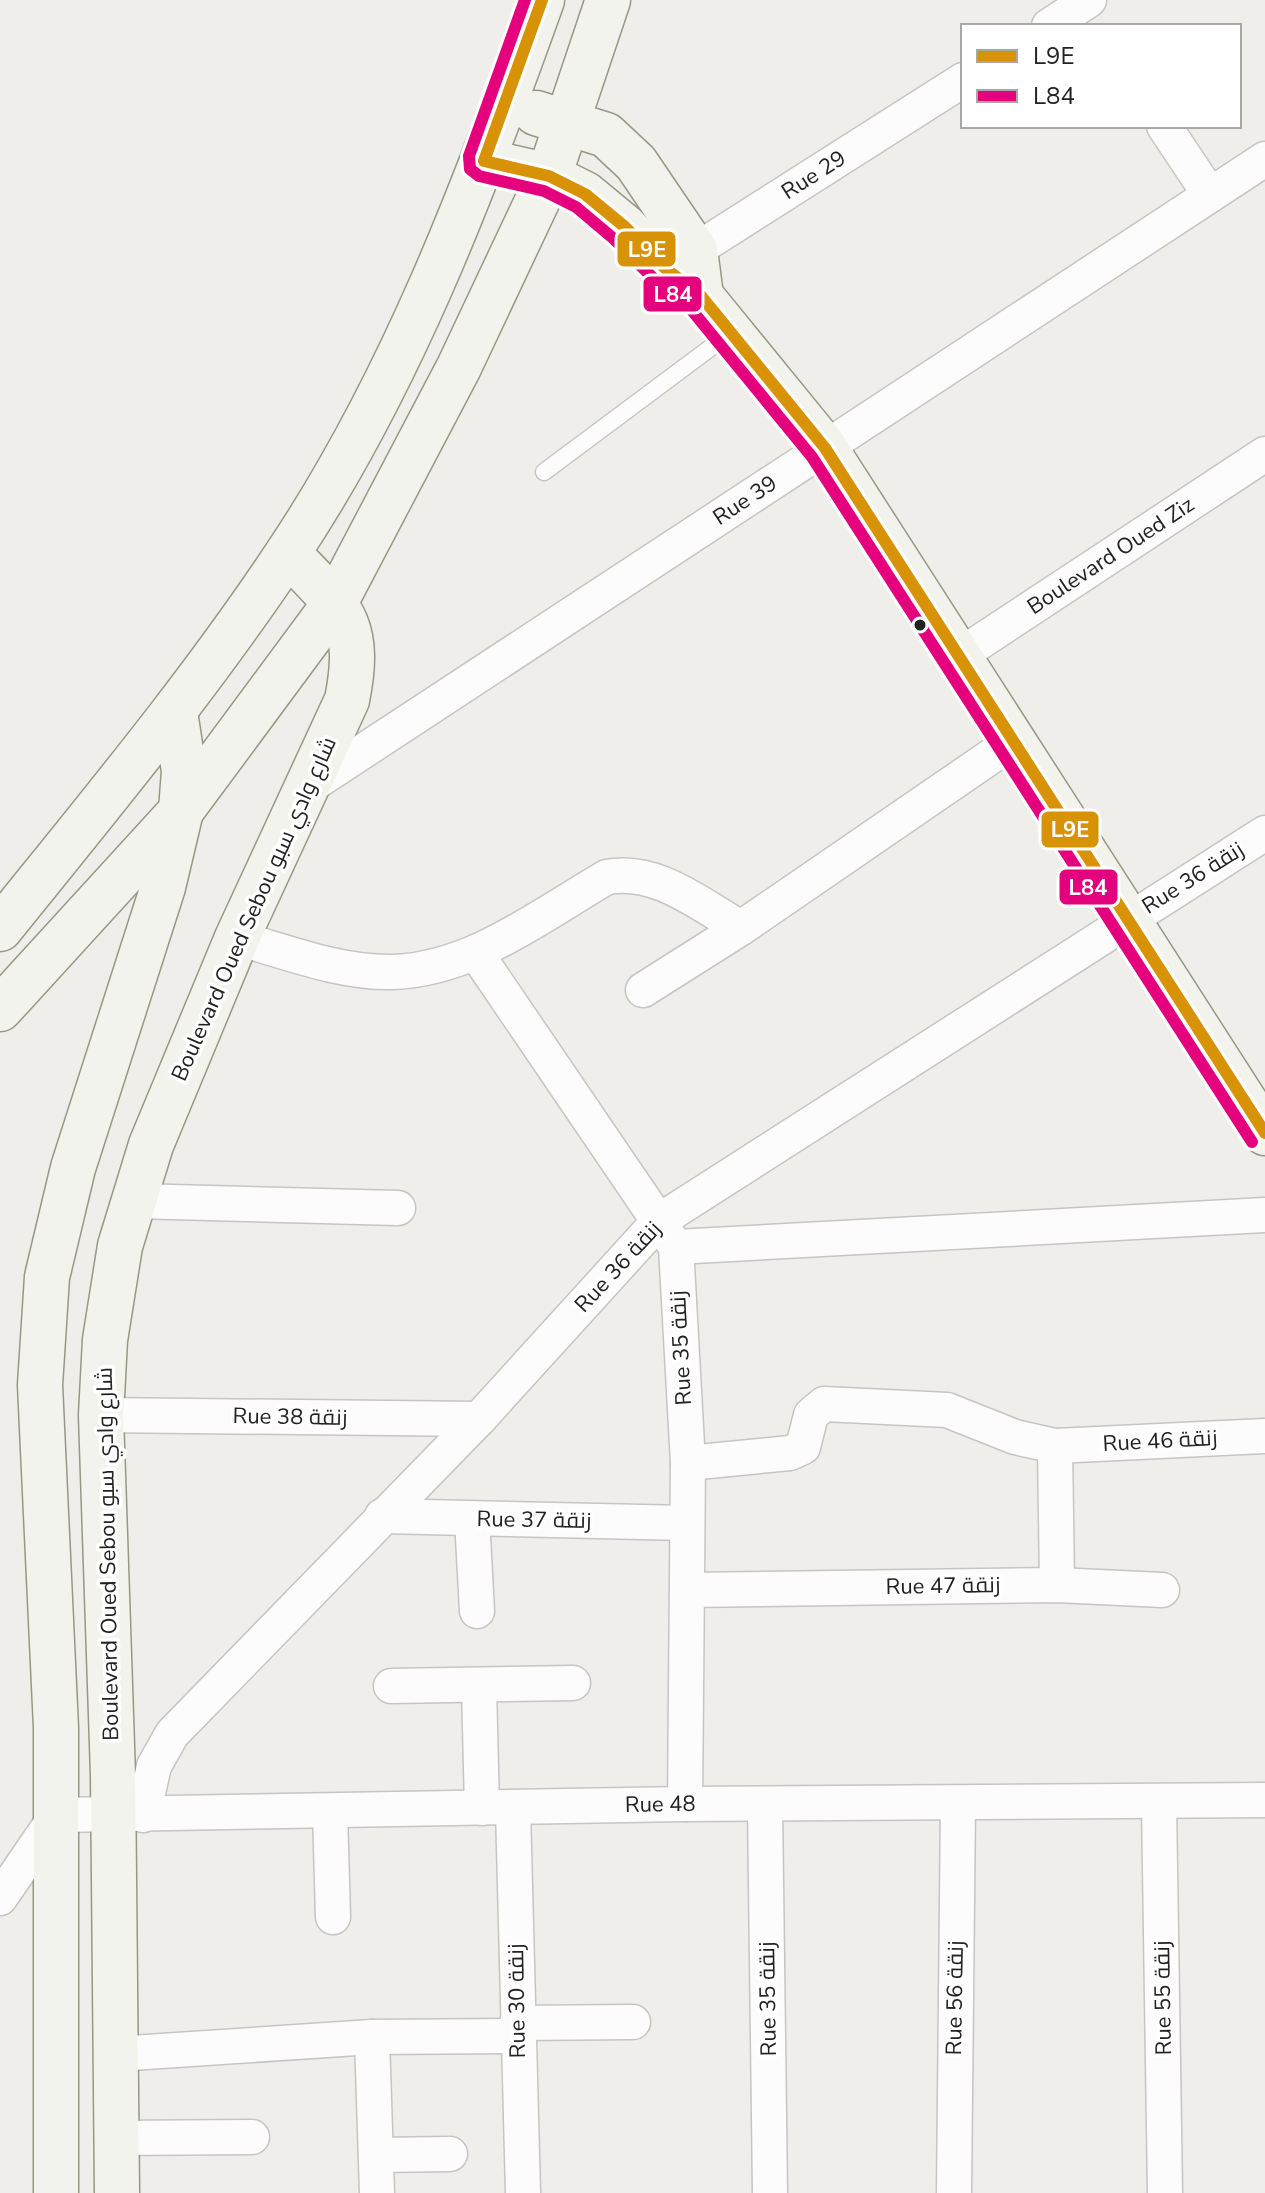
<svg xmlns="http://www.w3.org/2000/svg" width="1265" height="2193" viewBox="0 0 1265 2193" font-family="'Nunito Sans',Cairo,sans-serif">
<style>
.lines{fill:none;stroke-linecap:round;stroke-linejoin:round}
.lane-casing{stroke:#c6c5c3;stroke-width:19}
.street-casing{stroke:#c6c5c3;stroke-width:37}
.secondary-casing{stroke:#979884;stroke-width:47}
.lane{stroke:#fdfcfc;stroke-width:16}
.street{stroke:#fdfcfc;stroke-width:34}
.secondary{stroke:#f3f3ee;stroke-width:44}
.bus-1-casing{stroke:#fff;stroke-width:18}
.bus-2-casing{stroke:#fff;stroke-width:18}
.bus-1{stroke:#d79205;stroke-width:12}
.bus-2{stroke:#e5007d;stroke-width:12}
.bus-dot{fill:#222;stroke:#fff;stroke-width:3}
.labels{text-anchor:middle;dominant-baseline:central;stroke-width:7;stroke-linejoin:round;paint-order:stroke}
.street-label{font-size:22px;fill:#222;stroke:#fff}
.line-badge{stroke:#fff;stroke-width:3}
.badge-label{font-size:22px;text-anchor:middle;font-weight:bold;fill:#fff}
</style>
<rect width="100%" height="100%" fill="#f0eeeb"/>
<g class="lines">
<defs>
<path id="lane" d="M544,472L729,334"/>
<g id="street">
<path d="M1049,26L1089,0"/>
<path d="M1164,126L1210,195"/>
<path id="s1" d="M677,262L963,80"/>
<path id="s2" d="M957,657L1265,454"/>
<path id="s3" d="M307,788L1265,159"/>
<path d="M237,938C287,952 340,973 392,972C472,970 541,915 607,877C657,868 699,904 741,928"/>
<path d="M476,953L676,1247L688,1463L685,1804"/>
<path d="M643,990L741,928L1012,742"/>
<path d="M134,1201L398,1208"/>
<path d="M676,1247L1265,1215"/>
<path d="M101,1415L479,1419"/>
<path d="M1055,1446L1057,1585"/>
<path d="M688,1463L790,1453L803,1447L811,1415L824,1404L947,1410L1015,1437L1055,1446L1265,1436"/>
<path d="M382,1516L687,1523"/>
<path d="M472,1519L477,1611"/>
<path d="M689,1590L1057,1585L1162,1590"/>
<path d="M391,1686L573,1683"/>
<path d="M479,1686L482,1808"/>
<path d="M1159,1802L1165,2193"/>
<path d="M765,1805L770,2193"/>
<path d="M513,1809L523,2193"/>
<path d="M330,1811L333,1917"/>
<path d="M143,1815L154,1766L172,1734L479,1419L659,1221L1265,833"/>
<path id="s4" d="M0,1898L57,1815L685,1804L1265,1800"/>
<path d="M517,2023L633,2022"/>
<path d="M372,2037L377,2193"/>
<path d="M116,2054L372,2037L517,2036"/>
<path d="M116,2138L252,2137"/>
<path d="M376,2155L450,2154"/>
<path d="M954,2193L958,1803"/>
</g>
<g id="secondary">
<path d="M536,113L606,135L636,163L695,250L701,296"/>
<path d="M484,161L549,176L585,194L625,227L666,269L701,296L825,448L1265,1133"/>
<path d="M0,929C99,806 200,685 287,554C400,385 474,190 542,0"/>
<path d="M0,1009L181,811L335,603L459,367L549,176L608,0"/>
<path d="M56,2193V1728L40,1385L47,1277L73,1168L163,887L181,811L184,771L175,712"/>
<path d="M117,2193L113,1775L101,1415L105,1340L120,1246L151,1145L237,938L347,700C363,620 340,608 288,553"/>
</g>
</defs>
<use href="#lane" class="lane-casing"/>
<use href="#street" class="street-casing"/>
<use href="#secondary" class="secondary-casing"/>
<use href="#lane" class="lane"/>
<use href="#street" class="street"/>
<use href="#secondary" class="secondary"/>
<defs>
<path id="bus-1" d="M542,0L484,161L549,176L585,194L625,227L666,269L701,296L825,448L1265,1133"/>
<path id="bus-2" d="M525,0L469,156L470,169L479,176L544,191L576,207L614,239L655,280L690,308L812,457L1252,1142"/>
</defs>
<use href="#bus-1" class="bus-1-casing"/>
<use href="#bus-2" class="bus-2-casing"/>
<use href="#bus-1" class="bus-1"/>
<use href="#bus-2" class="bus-2"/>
</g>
<circle class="bus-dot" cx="920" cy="625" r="7"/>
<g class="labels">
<g class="street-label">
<text stroke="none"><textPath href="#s1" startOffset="162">Rue 29</textPath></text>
<text stroke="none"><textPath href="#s3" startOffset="524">Rue 39</textPath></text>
<text stroke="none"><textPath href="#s2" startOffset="184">Boulevard Oued Ziz</textPath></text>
<text transform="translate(1193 878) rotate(-32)">Rue 36 زنقة</text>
<text transform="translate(254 909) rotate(-66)">Boulevard Oued Sebou شارع وادي سبو</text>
<text transform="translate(618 1267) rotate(-47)">Rue 36 زنقة</text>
<text transform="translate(681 1348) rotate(-93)">Rue 35 زنقة</text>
<text transform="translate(290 1417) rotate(1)">Rue 38 زنقة</text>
<text transform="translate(1160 1441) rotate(-3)">Rue 46 زنقة</text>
<text transform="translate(534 1520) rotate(1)">Rue 37 زنقة</text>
<text transform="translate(108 1554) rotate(-91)">Boulevard Oued Sebou شارع وادي سبو</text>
<text transform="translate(943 1586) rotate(-1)">Rue 47 زنقة</text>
<text stroke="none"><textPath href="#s4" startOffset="704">Rue 48</textPath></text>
<text transform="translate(955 1998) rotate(-89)">Rue 56 زنقة</text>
<text transform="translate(1163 1998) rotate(-91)">Rue 55 زنقة</text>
<text transform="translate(768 1999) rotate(-91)">Rue 35 زنقة</text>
<text transform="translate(517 2001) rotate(-91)">Rue 30 زنقة</text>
</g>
</g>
<g class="line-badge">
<rect x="616" y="230" width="61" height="38" rx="8" fill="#d79205"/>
<rect x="642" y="275" width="61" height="38" rx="8" fill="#e5007d"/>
<rect x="1040" y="810" width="60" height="39" rx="8" fill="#d79205"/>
<rect x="1058" y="868" width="61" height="38" rx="8" fill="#e5007d"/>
</g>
<g class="badge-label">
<text x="647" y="257">L9E</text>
<text x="673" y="302">L84</text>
<text x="1070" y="837">L9E</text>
<text x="1088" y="895">L84</text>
</g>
<rect x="961" y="24" width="280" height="104" fill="#ffffff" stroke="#a7a7a7" stroke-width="2"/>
<rect x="977" y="50" width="40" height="12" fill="#d79205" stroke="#a7a7a7" stroke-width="2"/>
<text x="1033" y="64" font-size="24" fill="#222222">L9E</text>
<rect x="977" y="90" width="40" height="12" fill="#e5007d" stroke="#a7a7a7" stroke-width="2"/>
<text x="1033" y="104" font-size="24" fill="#222222">L84</text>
</svg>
